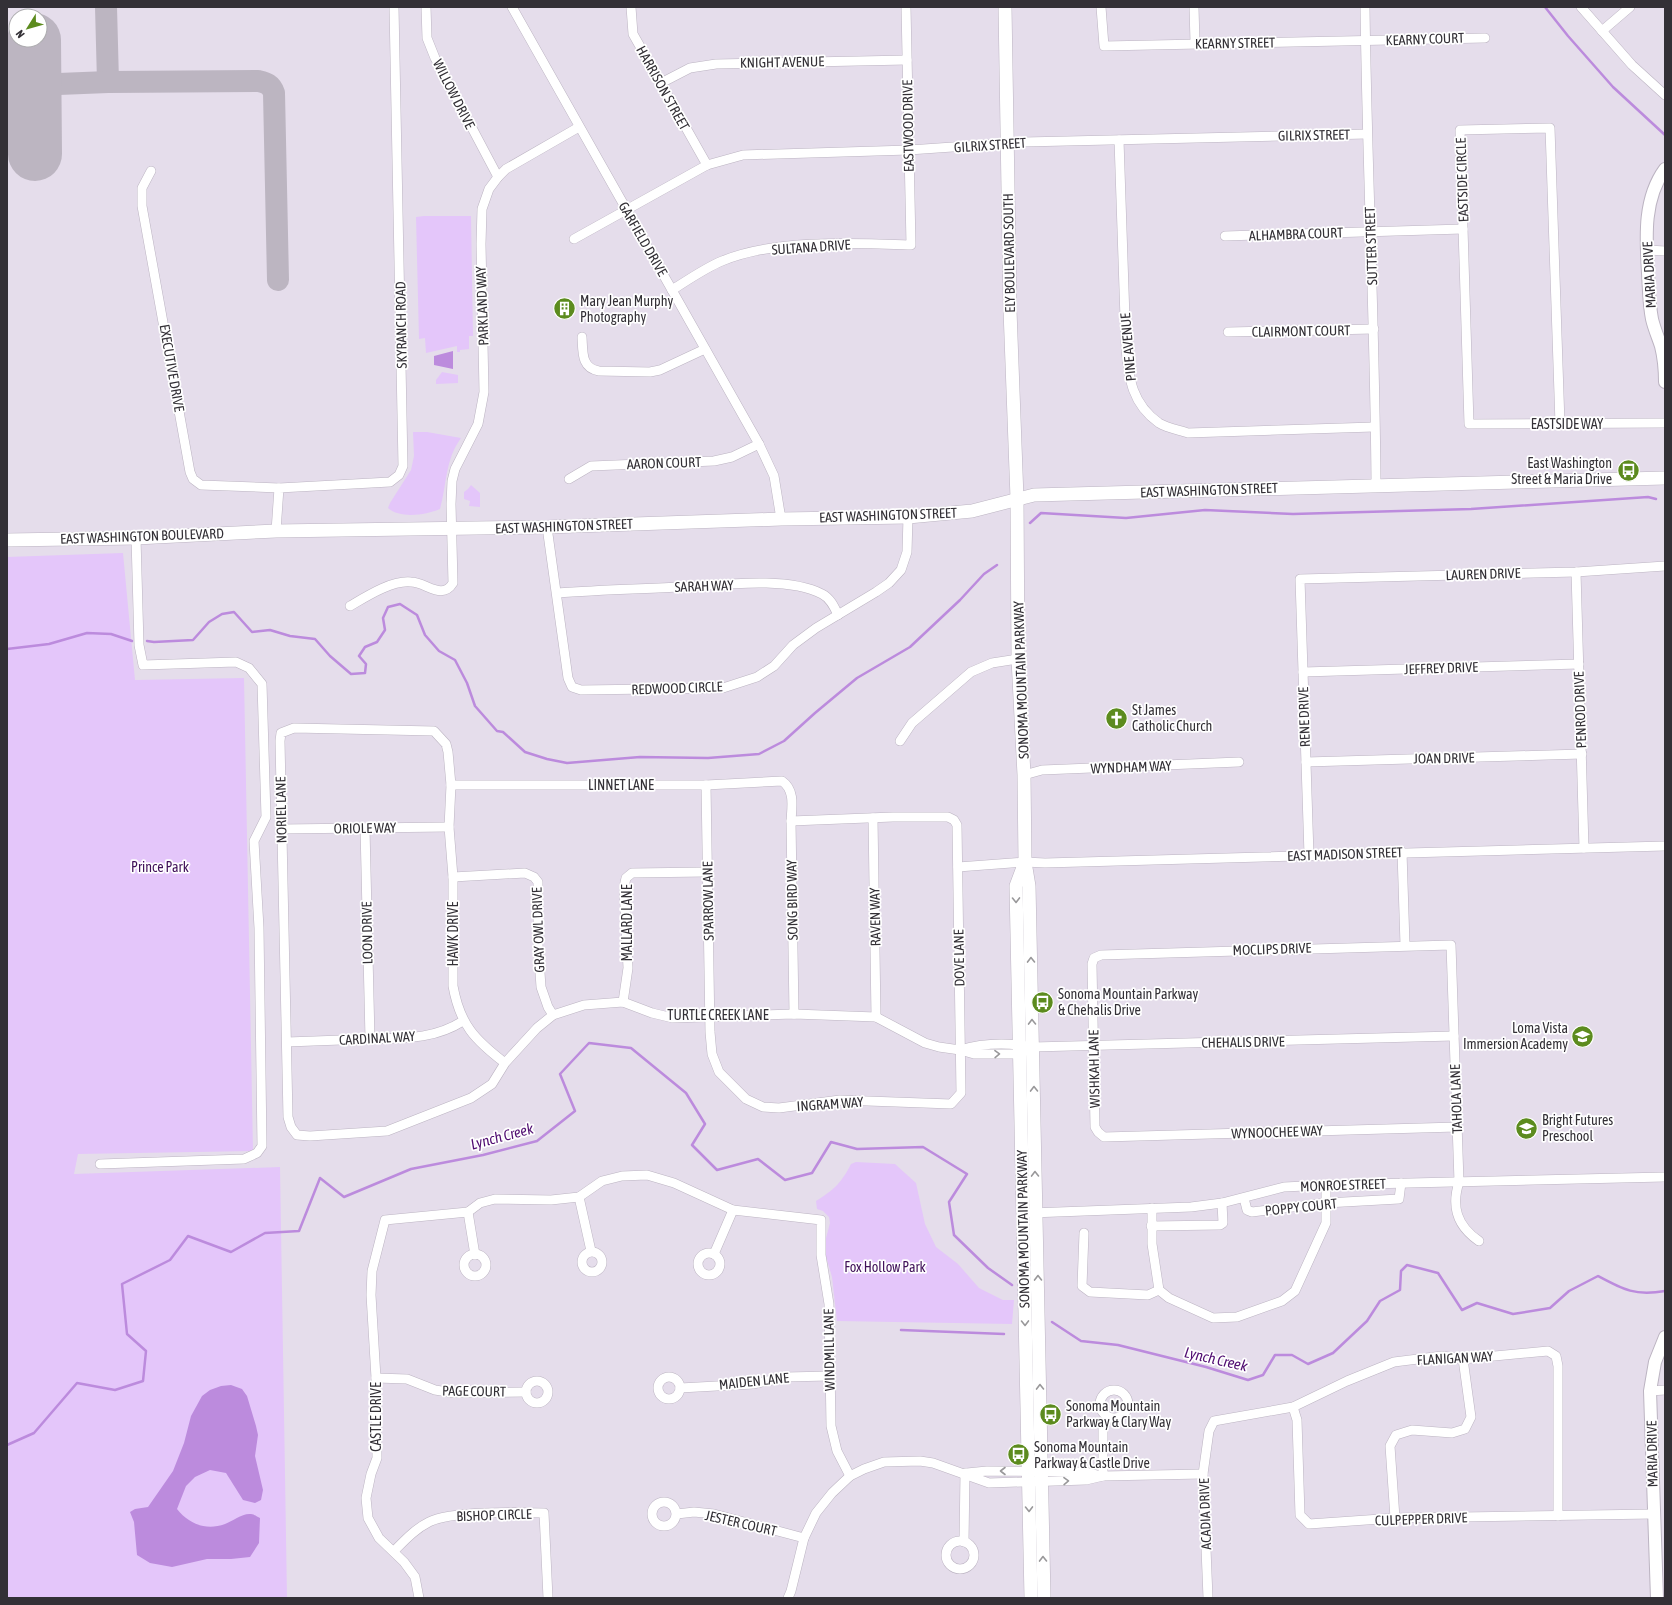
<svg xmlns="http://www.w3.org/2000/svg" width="1672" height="1605" viewBox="0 0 1672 1605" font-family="'Asap Condensed',sans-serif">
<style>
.green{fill:#e4c6fa}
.water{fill:#bc8bdd}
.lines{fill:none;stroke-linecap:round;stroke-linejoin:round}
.stream{stroke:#bc8bdd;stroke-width:2.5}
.taxiway{stroke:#bcb5c1;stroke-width:22}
.runway{stroke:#bcb5c1;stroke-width:54}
.minor-casing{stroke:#bcb4c2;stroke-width:10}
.tertiary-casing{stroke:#bcb4c2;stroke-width:14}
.secondary-casing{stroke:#bcb4c2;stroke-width:14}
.minor{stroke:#fff;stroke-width:9}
.tertiary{stroke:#fff;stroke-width:12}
.secondary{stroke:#fff;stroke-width:13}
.oneway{stroke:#99989a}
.labels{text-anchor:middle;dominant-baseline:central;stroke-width:3.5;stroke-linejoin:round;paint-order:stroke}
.street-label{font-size:14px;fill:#333036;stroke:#fff}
.poi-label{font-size:14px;fill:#333036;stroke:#fff;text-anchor:start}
.park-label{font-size:14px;fill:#401059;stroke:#fff}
.water-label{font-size:15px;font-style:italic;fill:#510e72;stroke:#fff}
</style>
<rect width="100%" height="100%" fill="#e5ddeb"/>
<g class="green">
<path d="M424,216H471L473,336H469V349L460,350V352H457V346L426,353L425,338L419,339L416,217Z"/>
<path d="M442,372L458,375V383L436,384V380Z"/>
<path d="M413,432H427L461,438C445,460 447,484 440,509C426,515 400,519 388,508L390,503L411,470L414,456Z"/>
<path d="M471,485L480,493V507L469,506L470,501L464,499V492L468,489Z"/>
<path d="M123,553L135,680L244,678L253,1151L78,1154L74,1174L280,1167L287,1598H7V557Z"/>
<path d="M856,1162L895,1164L916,1183L925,1224L936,1247L958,1264L979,1288L1003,1300H1014L1012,1324L837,1321L832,1277L825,1253V1242L830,1223L829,1217L823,1211L817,1209L816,1201C834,1190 842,1182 851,1164Z"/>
</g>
<g class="water">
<path d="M453,351V369L434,365V356Z"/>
<path d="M231,1385L242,1389L247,1396L256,1426L258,1435L255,1456L263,1490L261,1500L255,1503L243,1500L226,1473L210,1470L195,1477L186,1486L177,1509C189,1524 206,1531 225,1524C233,1521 242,1513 251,1514C254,1514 257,1517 260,1518L259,1543L250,1557L231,1559H207L172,1567L150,1563L137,1555L134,1522L130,1512L135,1509L148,1507L173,1471L184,1443L191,1416L202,1396L210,1390L221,1386Z"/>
</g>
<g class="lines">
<g class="stream">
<path d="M1545,7L1568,36L1613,87L1665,135"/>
<path d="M1030,523L1041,513L1126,518L1205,510L1293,514L1471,509L1648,497L1656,499"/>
<path d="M147,641L154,642L193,640L209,622L222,614L234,612L252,632L270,630L290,636L315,639L330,656L351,674L365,673L366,664L359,656L365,647L377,642L385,630L383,618L388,607L400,604L417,615L425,635L439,651L455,660L467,683L475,706L497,731L503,732L525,752L547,759L567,763L640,757L708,758L759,754L784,741L815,713L857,678L910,647L960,600L984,574L997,565"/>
<path d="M7,649L49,644L87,633L111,634L132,641"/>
<path d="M1052,1322L1081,1341L1118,1345L1206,1367L1248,1380L1263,1375L1275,1355H1292L1308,1364L1333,1353L1367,1321L1380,1301L1400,1290L1401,1271L1407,1265L1438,1273L1462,1310L1477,1303L1513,1314L1550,1308L1569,1291L1598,1276C1624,1290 1635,1296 1665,1291"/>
<path d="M901,1330L1004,1334"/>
<path d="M7,1445L34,1433L77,1383L115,1390L143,1381L146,1351L127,1334L122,1284L170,1260L188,1236L231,1252L265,1233L299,1231L320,1178L344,1197L411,1169L483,1155L537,1141L575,1111L560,1074L589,1043L631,1048L686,1093L705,1124L692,1145L717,1170L758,1159L785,1180L812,1173L831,1142L857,1149L923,1147L967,1174L949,1202L954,1235L988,1268L1012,1285"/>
</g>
<g class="taxiway">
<path d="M106,7L108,82"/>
<path d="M34,85L108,82L258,81C266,83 271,84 274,93L278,280"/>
</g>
<path class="runway" d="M34,40L35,154"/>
<defs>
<g id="minor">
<path d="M426,7L427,38L435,58L498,177"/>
<path d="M512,7L759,444L774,476L781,519"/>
<path d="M631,7L633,34L707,165"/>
<path d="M1101,7L1104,46L1485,38"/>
<path d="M1194,7L1195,43"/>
<path d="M1365,7C1367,166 1375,326 1376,485"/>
<path d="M1581,7L1632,65L1665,95"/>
<path d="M1602,31L1630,7"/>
<path d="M661,83L690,68L716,64L907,60"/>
<path d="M1119,140L1126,349C1129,379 1132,404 1159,423C1167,428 1179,430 1188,433L1374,427"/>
<path d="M151,171L142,188V206L190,472L193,479L201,485L279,488"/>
<path d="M1225,236L1463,229"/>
<path d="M574,239L707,165L743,155L909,150L1024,142L1367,134"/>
<path d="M1648,250L1665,251"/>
<path d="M672,290C688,280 705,268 722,261C775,239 854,243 911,245L906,7"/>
<path d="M1228,332L1374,329"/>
<path d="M582,337C583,352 581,368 599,371L650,372L660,370L705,349"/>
<path d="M1560,424L1550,128L1460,130L1469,424L1665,423"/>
<path d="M569,479L591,466L714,461L732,457L759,444"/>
<path d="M547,527L568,678L572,687L581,690L723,688L757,677L774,666L793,645L816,628L876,592L889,583L901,570L907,552L908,517"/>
<path d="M276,531L279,488L390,482L399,475L403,466L394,7"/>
<path d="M1576,572L1584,848"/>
<path d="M557,593C599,590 641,589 682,587C721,585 787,576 822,594C830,598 834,606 838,615"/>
<path d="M350,606C367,596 392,580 411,582C426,582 442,601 453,583L451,504L452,481L455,469L478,424L484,392L481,244L482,209L489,189L498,177L506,169L579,127"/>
<path d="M1303,672L1579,664"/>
<path d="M900,741L912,723L971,672L992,663L1018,659"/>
<path d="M1306,762L1582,754"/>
<path d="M1024,775L1042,770L1239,762"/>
<path d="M451,785H706L782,781C795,790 792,806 791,821L794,1014"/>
<path d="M706,785L710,1032L712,1054L719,1072L746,1099L763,1107L779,1108L840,1100L951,1104L961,1093L957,825L954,820L948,817H893L791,821"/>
<path d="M873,818L876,1017"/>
<path d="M365,828L370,1039"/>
<path d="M281,829L449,827"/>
<path d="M1402,852L1405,945"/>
<path d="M1309,855L1300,579L1576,572L1665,566"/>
<path d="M958,867L1025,862L1045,863L1665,846"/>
<path d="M453,877L525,873L534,877L538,882V944L541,987L548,1007L553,1015"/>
<path d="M623,1002L628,968L624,887L626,878L632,873L707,872"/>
<path d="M287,1042C314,1041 341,1040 368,1039C403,1038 433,1040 463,1021"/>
<path d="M960,1050C983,1043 1010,1043 1033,1047L1454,1036"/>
<path d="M505,1063C475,1040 460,1025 453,986V877L449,827L451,785L448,752L446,744L434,731L294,728L281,733L280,741L288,1117L291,1127L297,1135L310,1136L387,1131L471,1098L492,1084L505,1063L537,1028L553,1015L584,1005L623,1002L652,1013L673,1018L794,1014L876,1017L925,1043L939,1047L960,1050L974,1054H1019L1025,1051"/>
<path d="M1457,1127L1104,1137L1098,1132L1095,1127L1092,964L1094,958L1101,955L1451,945L1459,1182C1451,1207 1457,1226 1479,1241"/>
<path d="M100,1164L244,1159L257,1153L262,1146L259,928L254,841L266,817L262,684L249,668L236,662L143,665L139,645L136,538"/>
<path d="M579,1197L591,1251"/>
<path d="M1244,1198L1247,1210L1252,1212L1326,1203L1399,1199L1401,1183"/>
<path d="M1152,1208V1244L1159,1290L1169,1298L1213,1318L1237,1317L1282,1301L1295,1291L1326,1223V1185"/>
<path d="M468,1212L475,1255"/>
<path d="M1031,1213L1191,1207L1222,1203L1284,1187L1326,1185L1665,1177"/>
<path d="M1151,1226L1220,1225L1223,1223L1222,1203"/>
<path d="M1084,1233L1082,1286L1090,1292L1148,1295L1159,1290"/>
<circle cx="592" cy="1262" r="10"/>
<circle cx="709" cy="1264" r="11"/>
<path d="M714,1254L733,1210"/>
<circle cx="475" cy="1265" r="11"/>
<circle cx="669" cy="1388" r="11"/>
<path d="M376,1378L407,1379L435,1390L454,1393L526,1392"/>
<circle cx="537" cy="1392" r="11"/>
<path d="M680,1388L753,1384L786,1377L829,1376"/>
<circle cx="1114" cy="1404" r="14"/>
<path d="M1650,1391L1665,1390"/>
<path d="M1293,1407L1297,1420L1300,1515L1309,1524L1395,1518L1654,1514"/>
<path d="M967,1473L987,1471L1086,1472L1101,1476"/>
<path d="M1103,1476V1429L1108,1417"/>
<circle cx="664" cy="1514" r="12"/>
<path d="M677,1514L694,1512L714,1514L804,1538"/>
<path d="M1395,1518L1390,1446L1396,1435L1412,1430L1452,1433L1465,1429L1471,1417L1463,1359"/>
<circle cx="960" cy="1555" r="14"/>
<path d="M964,1542L965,1473"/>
<path d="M394,1551C405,1540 415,1529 429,1522C450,1511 519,1512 544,1513L548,1598"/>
<path d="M419,1598L415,1577L404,1562L379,1538L368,1518L366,1498L371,1474L377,1458L376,1378L371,1295L372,1271L385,1220L468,1212L480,1203L495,1199L551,1200L579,1197L602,1181L622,1176L647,1175L674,1183L733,1210L821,1220V1255L829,1304L831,1426L837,1451L850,1476"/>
<path d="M788,1598L791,1591L804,1538L816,1513L832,1493L850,1476L864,1469L884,1462L920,1461L933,1463L989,1483L1086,1480L1103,1476L1203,1474"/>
<path d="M1208,1598L1203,1474L1209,1431L1214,1421L1293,1407L1347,1381L1394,1362L1442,1356L1463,1359L1548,1351L1556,1356L1558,1366V1516"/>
</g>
<g id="tertiary">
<path d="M1665,169C1643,199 1646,238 1648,273C1649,289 1649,304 1652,319C1654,328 1658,337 1661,346C1664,358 1665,370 1665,382"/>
<path d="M1657,1598L1650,1391L1655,1362L1665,1337"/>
</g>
<g id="secondary">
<path d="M1005,7L1010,310L1017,498L1018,659L1024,775L1025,862L1029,886L1044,1598"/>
<path d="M7,540L136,538L276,531L547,527L781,519L908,517L972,511L1034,495L1665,478"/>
<path d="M1025,862L1016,886L1031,1598"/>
</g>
</defs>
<use href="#minor" class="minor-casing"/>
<use href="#tertiary" class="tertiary-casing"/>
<use href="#secondary" class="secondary-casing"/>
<use href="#minor" class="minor"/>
<use href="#tertiary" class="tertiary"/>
<use href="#secondary" class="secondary"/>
</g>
<defs><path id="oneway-chevron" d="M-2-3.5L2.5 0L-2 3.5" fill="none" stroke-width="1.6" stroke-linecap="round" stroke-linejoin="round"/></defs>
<g class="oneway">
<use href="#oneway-chevron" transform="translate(1016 900) rotate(89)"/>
<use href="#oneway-chevron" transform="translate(1031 960) rotate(-91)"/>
<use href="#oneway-chevron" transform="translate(1032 1022) rotate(-91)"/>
<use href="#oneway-chevron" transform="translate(997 1054) rotate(-1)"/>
<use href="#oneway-chevron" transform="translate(1034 1089) rotate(-91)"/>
<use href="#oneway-chevron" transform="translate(1035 1174) rotate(-91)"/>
<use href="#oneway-chevron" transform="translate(1038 1278) rotate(-91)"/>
<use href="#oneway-chevron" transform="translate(1025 1323) rotate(89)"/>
<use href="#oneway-chevron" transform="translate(1040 1387) rotate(-91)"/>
<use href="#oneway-chevron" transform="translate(1003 1471) rotate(-180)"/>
<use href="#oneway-chevron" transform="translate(1066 1481) rotate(-1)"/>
<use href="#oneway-chevron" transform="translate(1029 1509) rotate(89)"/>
<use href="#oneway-chevron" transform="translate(1043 1559) rotate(-91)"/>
</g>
<defs>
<symbol id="building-disc" viewBox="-11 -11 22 22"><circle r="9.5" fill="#5c8b1e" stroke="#fff"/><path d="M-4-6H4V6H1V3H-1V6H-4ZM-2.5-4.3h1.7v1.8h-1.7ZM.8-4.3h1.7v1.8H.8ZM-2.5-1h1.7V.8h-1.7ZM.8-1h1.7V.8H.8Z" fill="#fff"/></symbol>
<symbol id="bus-disc" viewBox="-11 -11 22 22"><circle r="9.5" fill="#5c8b1e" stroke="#fff"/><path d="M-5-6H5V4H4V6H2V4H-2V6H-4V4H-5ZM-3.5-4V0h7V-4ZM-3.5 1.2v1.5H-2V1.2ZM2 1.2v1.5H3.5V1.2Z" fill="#fff"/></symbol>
<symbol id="church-disc" viewBox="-11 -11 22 22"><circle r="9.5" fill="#5c8b1e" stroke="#fff"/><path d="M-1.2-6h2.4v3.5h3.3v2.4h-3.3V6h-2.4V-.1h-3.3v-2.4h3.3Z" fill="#fff"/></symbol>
<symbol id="school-disc" viewBox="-11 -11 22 22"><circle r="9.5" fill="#5c8b1e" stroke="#fff"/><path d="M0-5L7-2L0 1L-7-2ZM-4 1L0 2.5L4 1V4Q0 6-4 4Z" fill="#fff"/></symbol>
</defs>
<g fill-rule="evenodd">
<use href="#building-disc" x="552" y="296" width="25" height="25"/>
<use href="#bus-disc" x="1616" y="458" width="25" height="25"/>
<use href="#church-disc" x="1104" y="706" width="25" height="25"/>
<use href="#bus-disc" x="1030" y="990" width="25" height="25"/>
<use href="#school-disc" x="1570" y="1024" width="25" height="25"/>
<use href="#school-disc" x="1514" y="1116" width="25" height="25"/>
<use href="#bus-disc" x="1038" y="1402" width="25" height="25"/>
<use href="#bus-disc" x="1006" y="1442" width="25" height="25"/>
</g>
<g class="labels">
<g class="street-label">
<text transform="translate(1425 39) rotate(-2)">KEARNY COURT</text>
<text transform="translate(1235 43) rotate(-1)">KEARNY STREET</text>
<text transform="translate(782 62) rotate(-1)">KNIGHT AVENUE</text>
<text transform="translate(663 88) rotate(61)">HARRISON STREET</text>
<text transform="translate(454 94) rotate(63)">WILLOW DRIVE</text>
<text transform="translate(908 126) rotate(-91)">EASTWOOD DRIVE</text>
<text transform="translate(1314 135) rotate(-1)">GILRIX STREET</text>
<text transform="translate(990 145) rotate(-4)">GILRIX STREET</text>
<text transform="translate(1462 180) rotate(-92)">EASTSIDE CIRCLE</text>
<text transform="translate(1296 234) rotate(-2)">ALHAMBRA COURT</text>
<text transform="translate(643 239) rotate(60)">GARFIELD DRIVE</text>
<text transform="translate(1371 246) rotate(-92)">SUTTER STREET</text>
<text transform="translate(811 247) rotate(-4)">SULTANA DRIVE</text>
<text transform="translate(1009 253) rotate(-91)">ELY BOULEVARD SOUTH</text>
<text transform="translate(1649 275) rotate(-93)">MARIA DRIVE</text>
<text transform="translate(482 306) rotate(-92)">PARKLAND WAY</text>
<text transform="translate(401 325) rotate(-91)">SKYRANCH ROAD</text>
<text transform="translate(1301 331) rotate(-1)">CLAIRMONT COURT</text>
<text transform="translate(1128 347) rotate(-95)">PINE AVENUE</text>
<text transform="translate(172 368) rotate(80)">EXECUTIVE DRIVE</text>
<text x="1567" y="424">EASTSIDE WAY</text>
<text transform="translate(664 463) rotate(-2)">AARON COURT</text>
<text transform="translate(1209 490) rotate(-2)">EAST WASHINGTON STREET</text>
<text transform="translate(888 515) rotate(-2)">EAST WASHINGTON STREET</text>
<text transform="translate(564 526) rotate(-2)">EAST WASHINGTON STREET</text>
<text transform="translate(142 536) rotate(-2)">EAST WASHINGTON BOULEVARD</text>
<text transform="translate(1483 574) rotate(-2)">LAUREN DRIVE</text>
<text transform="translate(704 586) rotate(-2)">SARAH WAY</text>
<text transform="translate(1441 668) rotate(-2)">JEFFREY DRIVE</text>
<text transform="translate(1021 680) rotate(-92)">SONOMA MOUNTAIN PARKWAY</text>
<text transform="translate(677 688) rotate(-2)">REDWOOD CIRCLE</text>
<text transform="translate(1580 710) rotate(-92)">PENROD DRIVE</text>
<text transform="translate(1304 717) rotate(-92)">RENE DRIVE</text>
<text transform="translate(1444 758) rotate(-1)">JOAN DRIVE</text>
<text transform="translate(1131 767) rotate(-2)">WYNDHAM WAY</text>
<text x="621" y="785">LINNET LANE</text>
<text transform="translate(281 810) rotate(-91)">NORIEL LANE</text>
<text transform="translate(365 828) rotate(-1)">ORIOLE WAY</text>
<text transform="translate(1345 854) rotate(-2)">EAST MADISON STREET</text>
<text transform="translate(792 900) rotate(-91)">SONG BIRD WAY</text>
<text transform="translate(708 901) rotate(-91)">SPARROW LANE</text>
<text transform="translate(875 917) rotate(-91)">RAVEN WAY</text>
<text transform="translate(627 923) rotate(-90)">MALLARD LANE</text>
<text transform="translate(538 930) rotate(-92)">GRAY OWL DRIVE</text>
<text transform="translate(367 933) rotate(-91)">LOON DRIVE</text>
<text transform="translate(453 934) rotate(-90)">HAWK DRIVE</text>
<text transform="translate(1272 949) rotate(-2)">MOCLIPS DRIVE</text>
<text transform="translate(959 958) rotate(-91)">DOVE LANE</text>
<text x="718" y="1015">TURTLE CREEK LANE</text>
<text transform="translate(377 1038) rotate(-3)">CARDINAL WAY</text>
<text transform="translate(1243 1042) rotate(-1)">CHEHALIS DRIVE</text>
<text transform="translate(1094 1069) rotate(-91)">WISHKAH LANE</text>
<text transform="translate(1456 1099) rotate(-92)">TAHOLA LANE</text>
<text transform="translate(830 1104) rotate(-4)">INGRAM WAY</text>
<text transform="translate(1277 1132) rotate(-2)">WYNOOCHEE WAY</text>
<text transform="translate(1343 1185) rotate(-2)">MONROE STREET</text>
<text transform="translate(1301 1207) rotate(-6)">POPPY COURT</text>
<text transform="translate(1023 1229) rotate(-91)">SONOMA MOUNTAIN PARKWAY</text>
<text transform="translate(829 1350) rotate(-91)">WINDMILL LANE</text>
<text transform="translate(1455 1358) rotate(-3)">FLANIGAN WAY</text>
<text transform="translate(754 1381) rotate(-6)">MAIDEN LANE</text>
<text transform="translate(474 1391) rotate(1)">PAGE COURT</text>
<text transform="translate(376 1417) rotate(-90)">CASTLE DRIVE</text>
<text transform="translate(1652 1454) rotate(-91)">MARIA DRIVE</text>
<text transform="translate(1205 1514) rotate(-92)">ACADIA DRIVE</text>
<text transform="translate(494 1515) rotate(-2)">BISHOP CIRCLE</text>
<text transform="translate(1421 1519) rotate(-2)">CULPEPPER DRIVE</text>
<text transform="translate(741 1523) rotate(13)">JESTER COURT</text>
</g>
<g class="poi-label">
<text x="580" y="301">Mary Jean Murphy<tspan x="580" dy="16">Photography</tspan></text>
<text x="1612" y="463" text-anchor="end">East Washington<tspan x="1612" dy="16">Street &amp; Maria Drive</tspan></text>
<text x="1132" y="710">St James<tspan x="1132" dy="16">Catholic Church</tspan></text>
<text x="1058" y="994">Sonoma Mountain Parkway<tspan x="1058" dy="16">&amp; Chehalis Drive</tspan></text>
<text x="1568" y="1028" text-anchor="end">Loma Vista<tspan x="1568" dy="16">Immersion Academy</tspan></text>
<text x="1542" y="1120">Bright Futures<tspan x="1542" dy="16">Preschool</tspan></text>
<text x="1066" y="1406">Sonoma Mountain<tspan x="1066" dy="16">Parkway &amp; Clary Way</tspan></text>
<text x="1034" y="1447">Sonoma Mountain<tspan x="1034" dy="16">Parkway &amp; Castle Drive</tspan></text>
</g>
<g class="park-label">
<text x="160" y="867">Prince Park</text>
<text x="885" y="1267">Fox Hollow Park</text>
</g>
<g class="water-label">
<text transform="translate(502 1136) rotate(-15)">Lynch Creek</text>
<text transform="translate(1216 1359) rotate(13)">Lynch Creek</text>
</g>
</g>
<rect width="1672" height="1605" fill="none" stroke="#333036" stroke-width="16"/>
<g transform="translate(28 28) rotate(233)"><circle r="19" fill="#ffffff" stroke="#adacaf"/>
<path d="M0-3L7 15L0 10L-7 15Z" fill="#5c8b1e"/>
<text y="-6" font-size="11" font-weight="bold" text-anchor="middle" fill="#333036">N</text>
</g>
</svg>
